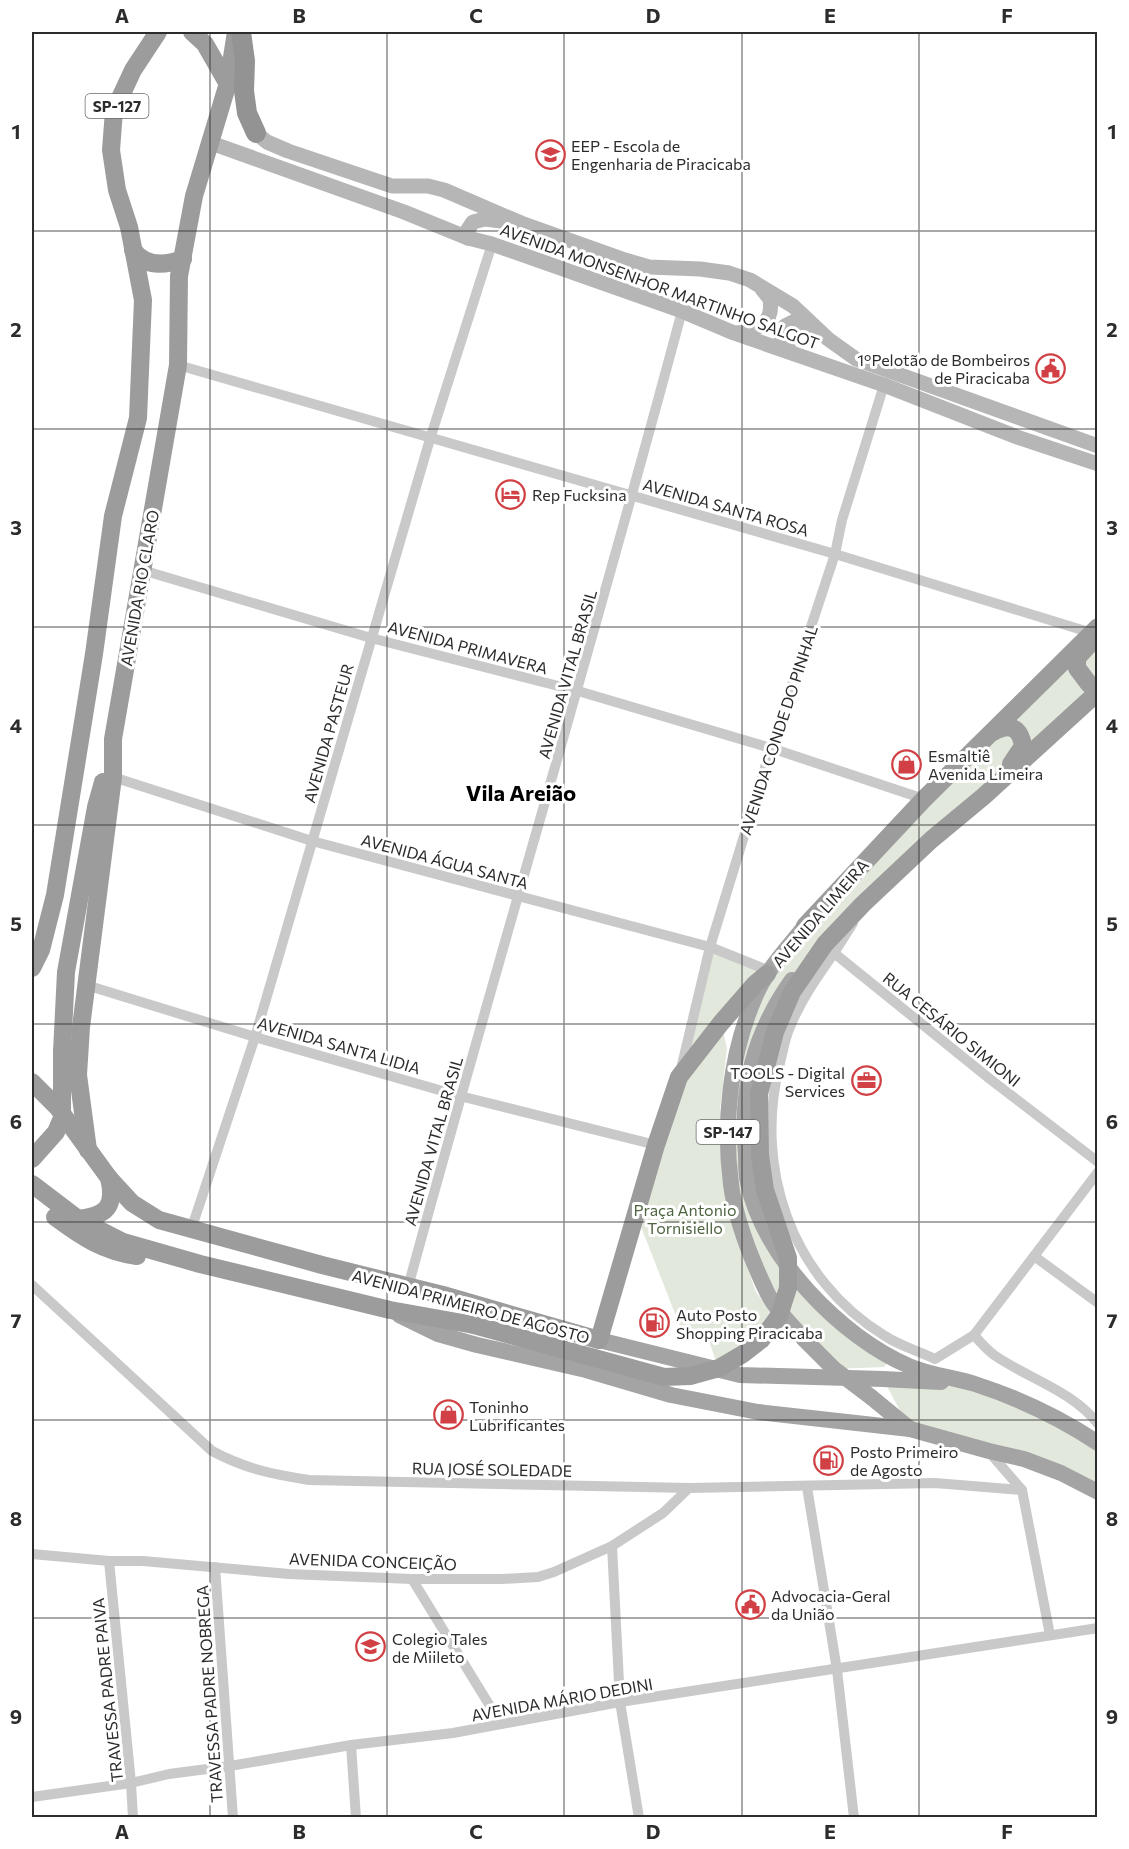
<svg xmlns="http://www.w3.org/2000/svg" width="1129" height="1849" viewBox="0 0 1129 1849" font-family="Commissioner,sans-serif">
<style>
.green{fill:#e2e8db}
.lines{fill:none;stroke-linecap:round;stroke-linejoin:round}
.minor{stroke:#c9c9c9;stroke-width:10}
.secondary{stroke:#b6b6b6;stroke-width:15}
.primary{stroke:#a4a4a4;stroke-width:16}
.trunk{stroke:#9c9c9c;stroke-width:18}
.motorway{stroke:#939393;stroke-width:20}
.primary-bridge{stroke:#a4a4a4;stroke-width:16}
.trunk-bridge{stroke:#9c9c9c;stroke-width:18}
.grid{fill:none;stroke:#2c2c2c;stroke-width:1.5;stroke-opacity:0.55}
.labels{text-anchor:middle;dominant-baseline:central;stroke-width:6;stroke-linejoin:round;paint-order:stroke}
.shield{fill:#fff;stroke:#6b6b6b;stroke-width:1.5}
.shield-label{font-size:15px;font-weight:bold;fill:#2c2c2c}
.poi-label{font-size:16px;fill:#2c2c2c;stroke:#fff;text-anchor:start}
.street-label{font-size:16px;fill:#2c2c2c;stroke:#fff}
.park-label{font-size:16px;fill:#4e633f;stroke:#fff}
.district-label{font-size:22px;font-weight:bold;fill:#000;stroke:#fff}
.neatline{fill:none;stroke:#2c2c2c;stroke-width:2}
.grid-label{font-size:20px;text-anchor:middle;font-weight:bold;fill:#2c2c2c}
</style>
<rect width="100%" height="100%" fill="#fff"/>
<g class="green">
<path d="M1097,627V692L863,904L760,1036L788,1264L892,1358L884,1367L834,1369L773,1302L742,1229L730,1096L767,974Z"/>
<path d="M710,947L759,971L721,1023L727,1048L720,1109L726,1194L733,1227L756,1292L776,1319L718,1367L709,1341L683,1334L636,1214Z"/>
<path d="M883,1379L975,1384L1097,1443V1486L910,1429Z"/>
</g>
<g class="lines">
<g class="minor">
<path d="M178,365L835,554L1092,633"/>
<path d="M142,570L371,638L578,691L771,748L924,799"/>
<path d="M113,777L312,841L710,947L770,971"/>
<path d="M853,923L834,953L990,1079L1098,1162"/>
<path d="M834,953C817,977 801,1000 790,1027C785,1038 783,1051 780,1063C753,1167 791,1279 885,1336C900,1346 919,1351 935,1359L974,1335L1098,1172"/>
<path d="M86,985L255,1037L460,1096L656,1145"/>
<path d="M681,1069L710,947L771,748L835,554L842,520L884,385"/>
<path d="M191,1230L255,1037L430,439L492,244"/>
<path d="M1034,1256L1098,1303"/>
<path d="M32,1285L212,1451C246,1469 271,1474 309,1480L689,1488L935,1483L1022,1490"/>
<path d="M408,1287C497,961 595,638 682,311"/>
<path d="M974,1335C980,1342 986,1349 994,1355C1027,1378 1073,1391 1098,1424"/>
<path d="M989,1452L1022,1490L1050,1635"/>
<path d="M807,1487L837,1670L854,1818"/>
<path d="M612,1546L620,1702L639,1818"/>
<path d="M32,1554L109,1561H143L289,1574L412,1579H502L538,1577L554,1572L612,1546L663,1513L689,1488"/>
<path d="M109,1561L131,1783L133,1818"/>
<path d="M215,1567L233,1818"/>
<path d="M412,1579L501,1724"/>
<path d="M351,1745L356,1818"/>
<path d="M32,1797L131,1783L169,1774L230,1766L351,1745L453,1733L620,1702L1098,1628"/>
</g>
<g class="secondary">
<path d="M256,133L267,142L288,151L392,186H428L444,190L521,223L625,260L649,267L700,269L729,273L750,280L793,306L828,339L856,359L1098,446"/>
<path d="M211,143L404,212L468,238L492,244L682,311L734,333L884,385L1017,437L1098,464"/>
<path d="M468,238L467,231L473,222L485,219L509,222"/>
<path d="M737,333C758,330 774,324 770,299L762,289"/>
<path d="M791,352L781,338L785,326L793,322L813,329"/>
</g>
<g class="primary">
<path d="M792,980C753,1035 740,1089 746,1156C746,1165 746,1175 748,1183C763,1257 841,1337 909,1366C929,1375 953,1377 975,1384C1018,1398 1059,1417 1098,1443"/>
<path d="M399,1315L438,1334L477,1345L586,1370L671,1395L758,1412L910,1429L989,1451L1024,1459L1061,1473L1098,1492"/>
<path d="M804,1339C790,1323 773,1307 765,1288C751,1258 735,1217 731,1184C723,1123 730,1054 755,997C766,970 787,949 805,926"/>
<path d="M599,1340L740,1375L883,1379L941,1382"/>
<path d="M871,1397L910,1429"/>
</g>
<g class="trunk">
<path d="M192,32L205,44L229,86"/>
<path d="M133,250C145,267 164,266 183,259"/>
<path d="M1089,645L1077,658V668L1089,684L1098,686"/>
<path d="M993,732C1010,723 1020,727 1023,746L1011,764"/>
<path d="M805,926L924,799L1098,627"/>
<path d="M32,968L41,950L55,895L94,654L113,516L138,418L143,300L129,227L117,190L111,150L114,111L133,70L158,32"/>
<path d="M62,1052L66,972L96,807L103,782"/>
<path d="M32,1082L58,1108L109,1178L132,1203L159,1220L322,1265L443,1295L599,1340L656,1145L679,1077L721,1023L755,984L767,974"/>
<path d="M88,1150L78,1075L81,1027L113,777V739L178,365L179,276L194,196L228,83L236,32"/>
<path d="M760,1155L759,1094L775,1032L792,992L825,944L863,904L931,840L984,796L1098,692"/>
<path d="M32,1184L78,1219L123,1242L200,1264L390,1310L474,1325"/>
<path d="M55,1217C82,1237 103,1251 137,1256"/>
<path d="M78,1219C106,1216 116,1207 109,1178"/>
</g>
<path class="motorway" d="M241,32L245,61L244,91L247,113L256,133"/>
<path class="primary-bridge" d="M804,1339L834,1369L871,1397"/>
<g class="trunk-bridge">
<path d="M32,1159L56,1132L62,1118V1052"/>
<path d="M474,1325L664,1377L690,1376L719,1368L743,1354L761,1340L779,1316L788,1288V1258L765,1190L760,1155"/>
</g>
</g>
<path class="grid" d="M210,32V1818M387,32V1818M564,32V1818M742,32V1818M919,32V1818M32,231H1098M32,429H1098M32,627H1098M32,825H1098M32,1024H1098M32,1222H1098M32,1420H1098M32,1618H1098"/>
<defs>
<symbol id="university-ring" viewBox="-11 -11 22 22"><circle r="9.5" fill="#fff" stroke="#d14045" stroke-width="1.5"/><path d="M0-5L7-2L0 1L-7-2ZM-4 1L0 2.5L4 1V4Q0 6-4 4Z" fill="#d14045"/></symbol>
<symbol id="civic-ring" viewBox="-11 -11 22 22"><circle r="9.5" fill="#fff" stroke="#d14045" stroke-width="1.5"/><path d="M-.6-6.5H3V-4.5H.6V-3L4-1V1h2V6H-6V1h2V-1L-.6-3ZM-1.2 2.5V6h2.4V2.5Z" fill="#d14045"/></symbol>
<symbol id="hotel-ring" viewBox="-11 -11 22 22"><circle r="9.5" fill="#fff" stroke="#d14045" stroke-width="1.5"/><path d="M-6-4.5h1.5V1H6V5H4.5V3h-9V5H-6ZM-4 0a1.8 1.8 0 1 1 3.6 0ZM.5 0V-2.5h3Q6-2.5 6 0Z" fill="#d14045"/></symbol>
<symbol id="shop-ring" viewBox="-11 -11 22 22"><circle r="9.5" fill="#fff" stroke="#d14045" stroke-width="1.5"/><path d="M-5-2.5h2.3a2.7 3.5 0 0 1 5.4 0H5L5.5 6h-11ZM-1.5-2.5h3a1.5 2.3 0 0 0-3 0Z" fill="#d14045"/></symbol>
<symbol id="office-ring" viewBox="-11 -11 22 22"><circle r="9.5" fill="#fff" stroke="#d14045" stroke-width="1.5"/><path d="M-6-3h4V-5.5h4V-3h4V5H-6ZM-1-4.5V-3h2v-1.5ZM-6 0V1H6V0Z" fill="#d14045"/></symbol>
<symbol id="fuel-ring" viewBox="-11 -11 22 22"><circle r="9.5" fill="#fff" stroke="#d14045" stroke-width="1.5"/><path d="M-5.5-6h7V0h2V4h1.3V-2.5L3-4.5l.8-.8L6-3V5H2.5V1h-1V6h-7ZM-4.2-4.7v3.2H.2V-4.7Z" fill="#d14045"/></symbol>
<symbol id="school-ring" viewBox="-11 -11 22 22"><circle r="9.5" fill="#fff" stroke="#d14045" stroke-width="1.5"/><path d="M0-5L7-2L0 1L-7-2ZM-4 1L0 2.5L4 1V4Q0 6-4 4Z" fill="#d14045"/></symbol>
</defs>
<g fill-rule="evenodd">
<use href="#university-ring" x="534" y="138" width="33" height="33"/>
<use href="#civic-ring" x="1034" y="352" width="33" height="33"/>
<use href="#hotel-ring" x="494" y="478" width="33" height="33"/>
<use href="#shop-ring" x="890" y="748" width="33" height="33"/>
<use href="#office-ring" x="850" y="1064" width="33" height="33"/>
<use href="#fuel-ring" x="638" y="1306" width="33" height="33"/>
<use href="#shop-ring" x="432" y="1398" width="33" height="33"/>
<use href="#fuel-ring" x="812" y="1444" width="33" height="33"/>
<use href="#civic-ring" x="734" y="1588" width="33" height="33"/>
<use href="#school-ring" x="354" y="1630" width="33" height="33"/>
</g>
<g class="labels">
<g class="shield">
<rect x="85.5" y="94" width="63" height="24" rx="4.5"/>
<rect x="696.5" y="1120" width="63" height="24" rx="4.5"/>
</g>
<g class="shield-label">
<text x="117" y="106">SP-127</text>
<text x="728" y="1132">SP-147</text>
</g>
<g class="poi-label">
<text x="571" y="145">EEP - Escola de<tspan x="571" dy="18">Engenharia de Piracicaba</tspan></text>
<text x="1030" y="359" text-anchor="end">1ºPelotão de Bombeiros<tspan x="1030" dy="18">de Piracicaba</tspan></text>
<text x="532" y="494">Rep Fucksina</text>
<text x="928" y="755">Esmaltiê<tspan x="928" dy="18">Avenida Limeira</tspan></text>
<text x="845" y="1072" text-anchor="end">TOOLS - Digital<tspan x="845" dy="18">Services</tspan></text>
<text x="676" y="1314">Auto Posto<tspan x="676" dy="18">Shopping Piracicaba</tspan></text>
<text x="469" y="1406">Toninho<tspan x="469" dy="18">Lubrificantes</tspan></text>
<text x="850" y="1451">Posto Primeiro<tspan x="850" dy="18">de Agosto</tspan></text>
<text x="771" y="1595">Advocacia-Geral<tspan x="771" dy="18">da União</tspan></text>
<text x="392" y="1638">Colegio Tales<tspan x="392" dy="18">de Miileto</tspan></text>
</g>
<g class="street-label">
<text transform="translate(660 286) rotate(20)">AVENIDA MONSENHOR MARTINHO SALGOT</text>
<text transform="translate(726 507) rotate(16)">AVENIDA SANTA ROSA</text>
<text transform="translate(139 588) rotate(-80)">AVENIDA RIO CLARO</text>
<text transform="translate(468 647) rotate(15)">AVENIDA PRIMAVERA</text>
<text transform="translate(567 674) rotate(-74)">AVENIDA VITAL BRASIL</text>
<text transform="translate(778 730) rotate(-72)">AVENIDA CONDE DO PINHAL</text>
<text transform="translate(328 733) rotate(-74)">AVENIDA PASTEUR</text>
<text transform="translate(445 861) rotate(15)">AVENIDA ÁGUA SANTA</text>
<text transform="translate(820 913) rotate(-49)">AVENIDA LIMEIRA</text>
<text transform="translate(952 1029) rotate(39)">RUA CESÁRIO SIMIONI</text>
<text transform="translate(339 1045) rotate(16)">AVENIDA SANTA LIDIA</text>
<text transform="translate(433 1141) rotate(-74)">AVENIDA VITAL BRASIL</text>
<text transform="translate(471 1306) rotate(15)">AVENIDA PRIMEIRO DE AGOSTO</text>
<text transform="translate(492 1469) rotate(1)">RUA JOSÉ SOLEDADE</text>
<text transform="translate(373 1561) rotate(2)">AVENIDA CONCEIÇÃO</text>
<text transform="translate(107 1690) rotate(-96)">TRAVESSA PADRE PAIVA</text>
<text transform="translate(209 1694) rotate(-94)">TRAVESSA PADRE NOBREGA</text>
<text transform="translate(562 1699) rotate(-10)">AVENIDA MÁRIO DEDINI</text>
</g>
<g class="park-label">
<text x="685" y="1209">Praça Antonio<tspan x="685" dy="18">Tornisiello</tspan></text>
</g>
<g class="district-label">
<text x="521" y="792">Vila Areião</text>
</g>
</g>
<rect width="1129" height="1849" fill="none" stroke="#ffffff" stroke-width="66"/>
<rect x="33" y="33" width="1063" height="1783" class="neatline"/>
<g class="grid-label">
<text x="122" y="23">A</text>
<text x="299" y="23">B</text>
<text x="476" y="23">C</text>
<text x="653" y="23">D</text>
<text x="830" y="23">E</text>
<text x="1007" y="23">F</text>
<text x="16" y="139">1</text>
<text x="1112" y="139">1</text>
<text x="16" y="337">2</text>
<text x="1112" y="337">2</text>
<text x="16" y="535">3</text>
<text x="1112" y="535">3</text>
<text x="16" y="733">4</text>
<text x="1112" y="733">4</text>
<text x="16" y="931">5</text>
<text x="1112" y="931">5</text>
<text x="16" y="1129">6</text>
<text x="1112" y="1129">6</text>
<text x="16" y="1328">7</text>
<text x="1112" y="1328">7</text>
<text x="16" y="1526">8</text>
<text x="1112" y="1526">8</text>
<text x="16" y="1724">9</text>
<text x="1112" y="1724">9</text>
<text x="122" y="1839">A</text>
<text x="299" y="1839">B</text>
<text x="476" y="1839">C</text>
<text x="653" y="1839">D</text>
<text x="830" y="1839">E</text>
<text x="1007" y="1839">F</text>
</g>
</svg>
